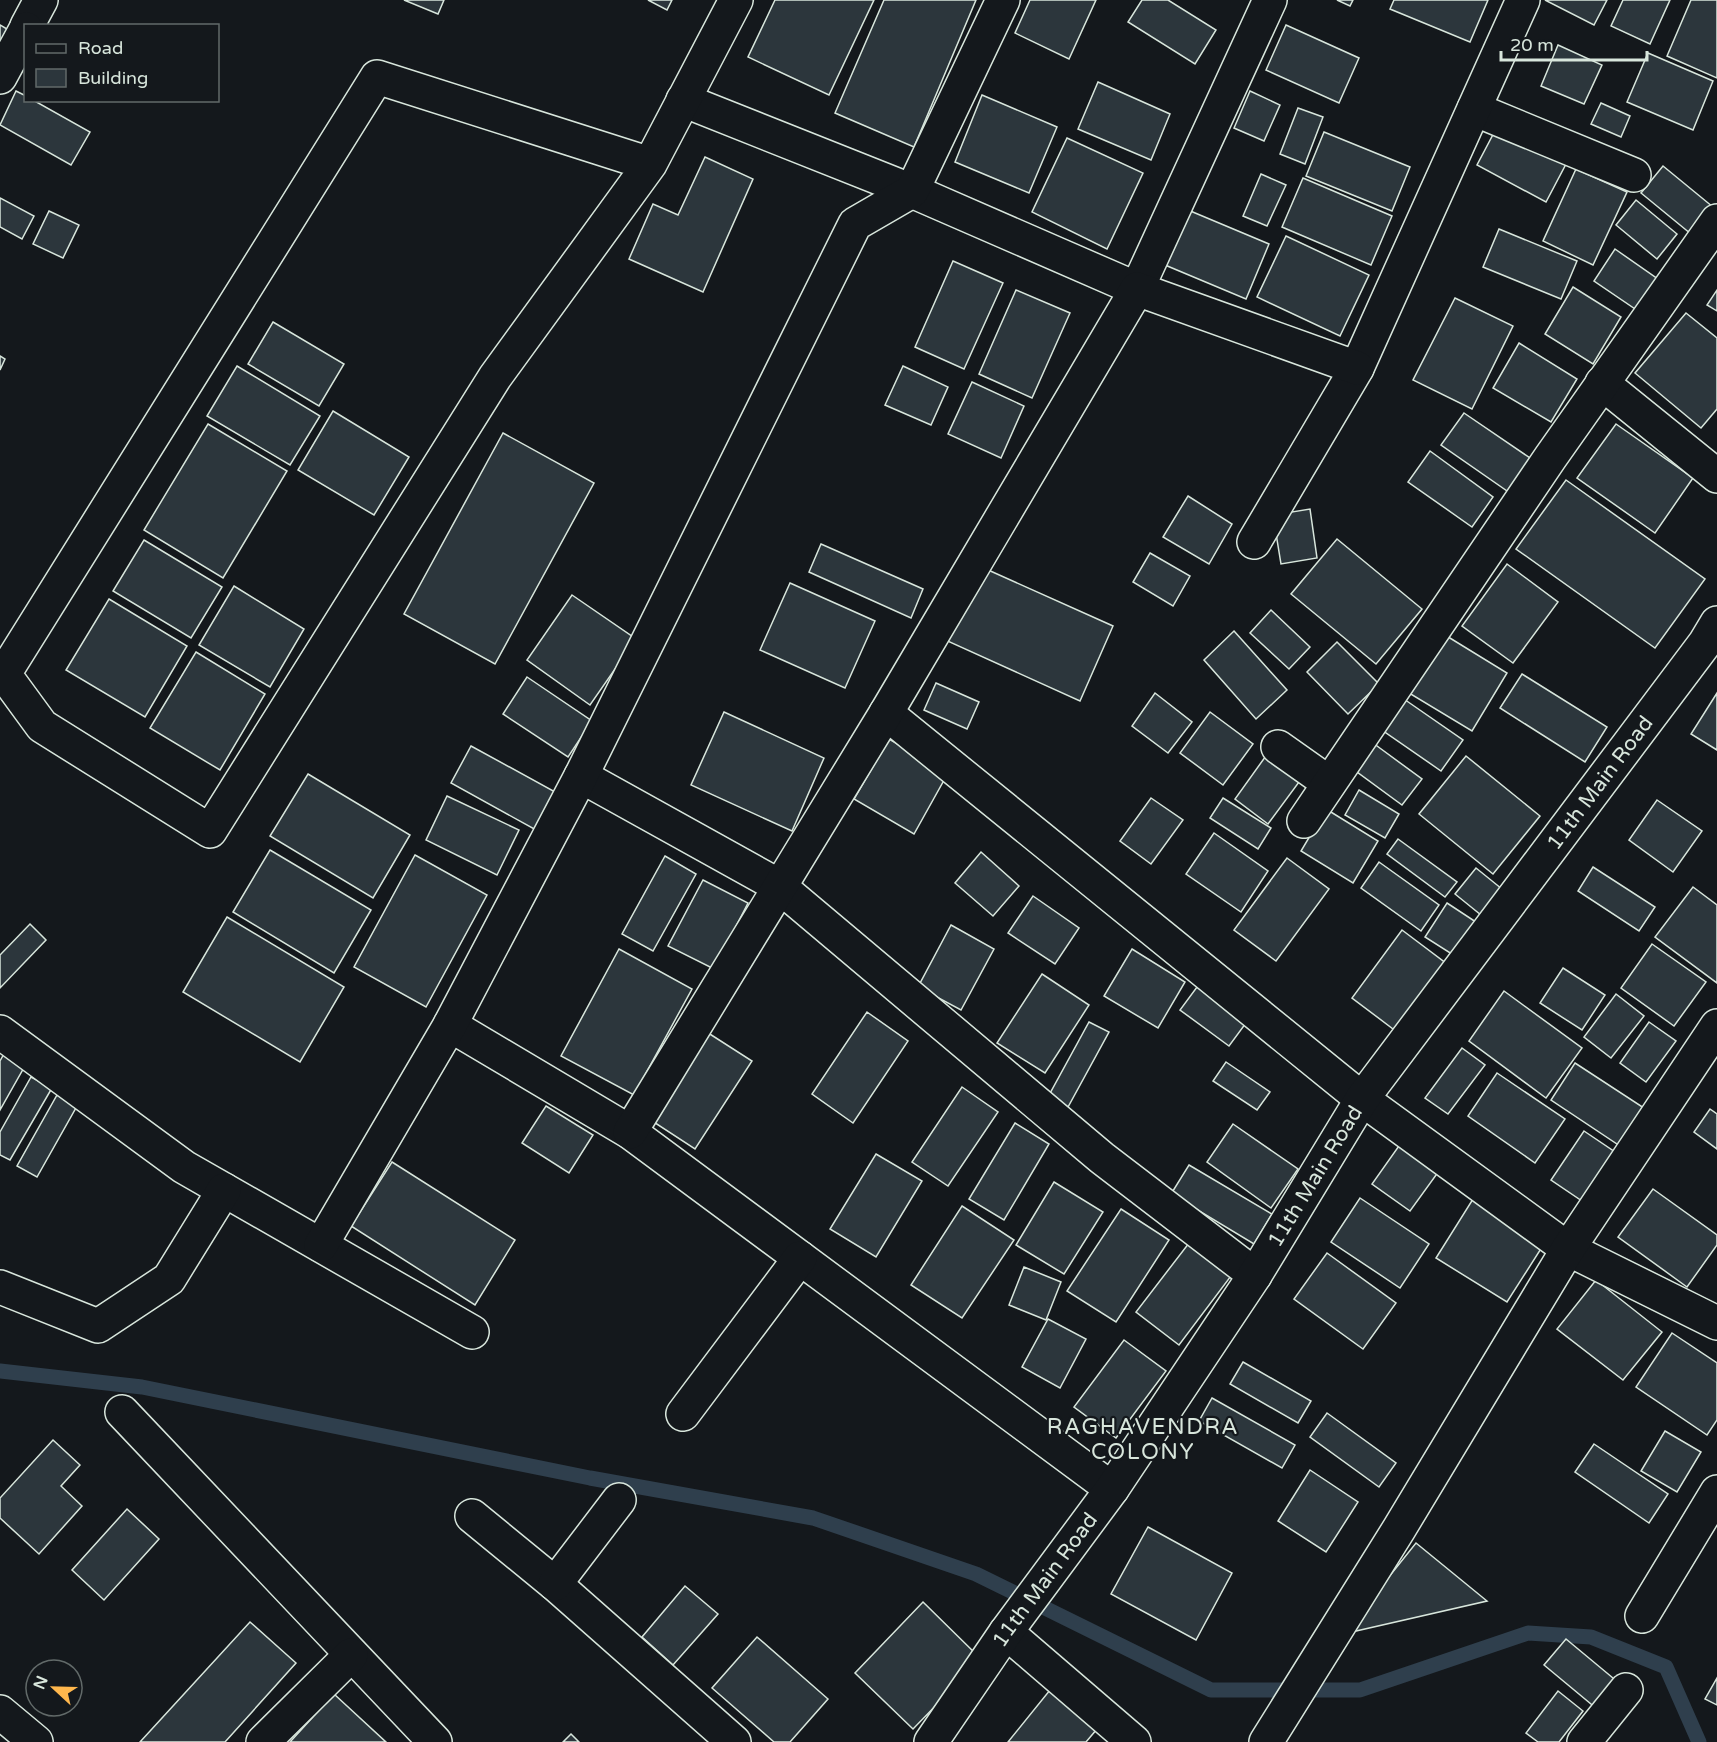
<svg xmlns="http://www.w3.org/2000/svg" width="1717" height="1742" viewBox="0 0 1717 1742" font-family="'Varela Round',sans-serif">
<style>
.lines{fill:none;stroke-linecap:round;stroke-linejoin:round}
.stream{stroke:#2f3f4d;stroke-width:15}
.building{fill:#2c363c;stroke:#d8e6dc;stroke-width:1.5}
.street-casing{stroke:#d8e6dc;stroke-width:36}
.street{stroke:#14181c;stroke-width:33}
.labels{text-anchor:middle;dominant-baseline:central;stroke-width:4.5;stroke-linejoin:round;paint-order:stroke}
.street-label{font-size:21px;fill:#d8e6dc;stroke:#14181c}
.neighbourhood-label{font-size:22px;letter-spacing:1.5px;fill:#d8e6dc;stroke:#14181c}
</style>
<rect width="100%" height="100%" fill="#14181c"/>
<g class="lines">
<path class="stream" d="M0,1371L142,1387L590,1478L813,1518L976,1574L1211,1690H1360L1528,1633L1591,1637L1666,1667L1699,1742"/>
</g>
<g class="building">
<path d="M404,0H444L438,14Z"/>
<path d="M648,0H672L667,10Z"/>
<path d="M775,0H874L829,95L748,57Z"/>
<path d="M884,0H976L914,147L835,113Z"/>
<path d="M1030,0H1096L1069,59L1015,33Z"/>
<path d="M1142,0H1168L1216,30L1195,64L1128,22Z"/>
<path d="M1337,0H1353L1350,6Z"/>
<path d="M1394,0H1488L1470,42L1390,9Z"/>
<path d="M1545,0H1607L1594,25Z"/>
<path d="M1623,0H1670L1650,44L1611,26Z"/>
<path d="M1691,0H1717V78L1667,56Z"/>
<path d="M0,25L7,29L0,42Z"/>
<path d="M1286,25L1359,58L1339,103L1266,70Z"/>
<path d="M1558,45L1602,65L1584,104L1541,86Z"/>
<path d="M1648,53L1713,81L1693,130L1627,102Z"/>
<path d="M1098,82L1170,114L1151,160L1078,129Z"/>
<path d="M16,91L26,96V100H33L90,132L71,165L0,125Z"/>
<path d="M1250,91L1280,105L1264,141L1234,128Z"/>
<path d="M982,95L1057,127L1029,193L955,162Z"/>
<path d="M1601,103L1630,116L1621,137L1591,124Z"/>
<path d="M1298,108L1323,117L1305,164L1280,154Z"/>
<path d="M1497,127L1566,164L1546,202L1477,165Z"/>
<path d="M1324,132L1410,167L1392,211L1306,176Z"/>
<path d="M1067,138L1143,173L1107,249L1032,212Z"/>
<path d="M705,157L753,179L703,292L629,259L653,204L678,215Z"/>
<path d="M1663,166L1713,207L1691,234L1641,193Z"/>
<path d="M1576,169L1627,192L1593,265L1543,241Z"/>
<path d="M1261,174L1286,185L1267,226L1243,216Z"/>
<path d="M1303,178L1392,216L1371,265L1282,227Z"/>
<path d="M0,198L34,216L22,239L0,227Z"/>
<path d="M1636,200L1677,234L1657,259L1616,225Z"/>
<path d="M1188,210L1269,244L1246,299L1165,265Z"/>
<path d="M49,211L79,225L63,258L33,244Z"/>
<path d="M1499,229L1577,261L1561,299L1483,267Z"/>
<path d="M1286,236L1369,275L1340,336L1257,297Z"/>
<path d="M1615,249L1665,284L1644,315L1594,281Z"/>
<path d="M953,261L1003,283L964,369L915,347Z"/>
<path d="M1573,287L1621,317L1593,364L1545,334Z"/>
<path d="M1016,290L1070,313L1032,398L979,374Z"/>
<path d="M1717,290V311L1707,305Z"/>
<path d="M1455,298L1513,326L1472,409L1413,380Z"/>
<path d="M1686,313L1717,338V409L1701,428L1635,373Z"/>
<path d="M273,322L344,364L319,406L248,364Z"/>
<path d="M1519,343L1577,379L1551,422L1493,388Z"/>
<path d="M0,356L5,359L0,370Z"/>
<path d="M237,366L320,416L290,465L207,416Z"/>
<path d="M903,366L948,387L931,425L885,405Z"/>
<path d="M972,382L1024,406L1001,458L948,434Z"/>
<path d="M333,411L409,457L374,515L298,470Z"/>
<path d="M1464,413L1533,460L1510,493L1441,445Z"/>
<path d="M208,424L287,471L223,578L144,530Z"/>
<path d="M1616,424L1693,478L1655,533L1577,478Z"/>
<path d="M503,433L594,483L495,664L404,614Z"/>
<path d="M1430,451L1493,497L1472,527L1408,482Z"/>
<path d="M1566,480L1705,579L1655,648L1516,549Z"/>
<path d="M1188,496L1232,524L1209,564L1163,537Z"/>
<path d="M1310,509L1317,558L1281,564L1273,515Z"/>
<path d="M1337,539L1422,609L1376,664L1291,594Z"/>
<path d="M144,540L222,587L191,638L113,591Z"/>
<path d="M821,544L923,589L911,618L809,572Z"/>
<path d="M1150,553L1190,576L1173,606L1133,582Z"/>
<path d="M1507,564L1558,602L1513,663L1462,626Z"/>
<path d="M977,565L1113,626L1080,701L943,639Z"/>
<path d="M790,583L875,621L845,688L760,650Z"/>
<path d="M234,586L304,629L270,687L199,645Z"/>
<path d="M572,595L636,639L590,705L527,660Z"/>
<path d="M109,599L187,646L145,717L66,670Z"/>
<path d="M1271,610L1310,647L1289,669L1250,633Z"/>
<path d="M1234,631L1287,690L1256,719L1204,660Z"/>
<path d="M1445,635L1507,673L1472,731L1409,693Z"/>
<path d="M1337,642L1379,684L1348,714L1307,672Z"/>
<path d="M196,652L265,694L220,770L150,728Z"/>
<path d="M1522,674L1607,727L1585,762L1500,708Z"/>
<path d="M527,677L592,721L568,757L503,714Z"/>
<path d="M936,683L979,702L967,729L924,710Z"/>
<path d="M1155,693L1192,722L1168,753L1132,726Z"/>
<path d="M1717,693V750L1691,734Z"/>
<path d="M1401,697L1463,740L1441,771L1379,728Z"/>
<path d="M724,712L824,758L792,831L691,785Z"/>
<path d="M1210,712L1253,744L1223,785L1180,753Z"/>
<path d="M889,739L948,773L914,834L854,799Z"/>
<path d="M1373,743L1422,779L1402,805L1353,769Z"/>
<path d="M471,746L557,793L536,830L451,783Z"/>
<path d="M1268,753L1302,778L1268,824L1235,799Z"/>
<path d="M1466,756L1540,816L1493,874L1419,814Z"/>
<path d="M308,774L410,835L373,898L270,836Z"/>
<path d="M1359,790L1399,814L1385,838L1345,815Z"/>
<path d="M447,796L519,830L497,875L426,840Z"/>
<path d="M1151,798L1183,820L1151,864L1120,841Z"/>
<path d="M1223,798L1271,828L1258,849L1210,818Z"/>
<path d="M1657,800L1702,831L1673,872L1629,840Z"/>
<path d="M1326,809L1378,841L1353,883L1301,851Z"/>
<path d="M1214,833L1268,871L1241,912L1186,874Z"/>
<path d="M1398,839L1457,882L1445,897L1387,854Z"/>
<path d="M270,850L371,910L334,973L233,912Z"/>
<path d="M981,852L1019,886L993,916L955,883Z"/>
<path d="M415,855L487,895L426,1007L354,967Z"/>
<path d="M665,856L696,874L653,951L622,934Z"/>
<path d="M1287,858L1329,889L1276,961L1234,930Z"/>
<path d="M1379,862L1439,905L1421,931L1361,888Z"/>
<path d="M1593,867L1655,907L1639,931L1578,891Z"/>
<path d="M1476,868L1502,889L1481,915L1455,894Z"/>
<path d="M703,880L748,903L714,969L668,946Z"/>
<path d="M1693,887L1717,905V983L1655,937Z"/>
<path d="M1033,896L1079,928L1055,964L1008,933Z"/>
<path d="M1447,903L1479,924L1458,958L1425,937Z"/>
<path d="M227,917L344,987L300,1062L183,992Z"/>
<path d="M30,924L46,940L0,988V955Z"/>
<path d="M951,925L994,949L961,1010L918,987Z"/>
<path d="M1402,930L1447,964L1397,1032L1352,998Z"/>
<path d="M1652,944L1706,982L1674,1026L1621,988Z"/>
<path d="M619,949L692,989L634,1095L561,1056Z"/>
<path d="M1132,949L1185,982L1158,1028L1104,996Z"/>
<path d="M1563,968L1605,995L1582,1030L1540,1003Z"/>
<path d="M1042,974L1089,1005L1045,1073L997,1043Z"/>
<path d="M1197,987L1246,1023L1229,1046L1180,1010Z"/>
<path d="M1504,991L1582,1048L1546,1098L1469,1041Z"/>
<path d="M1616,994L1644,1016L1611,1058L1584,1037Z"/>
<path d="M867,1012L908,1041L853,1123L812,1094Z"/>
<path d="M1089,1022L1109,1032L1068,1107L1048,1097Z"/>
<path d="M1649,1022L1676,1041L1646,1082L1620,1063Z"/>
<path d="M702,1029L752,1061L695,1149L646,1117Z"/>
<path d="M1462,1048L1485,1065L1448,1114L1425,1098Z"/>
<path d="M5,1052L26,1064L0,1110V1061Z"/>
<path d="M1226,1062L1270,1092L1257,1110L1213,1081Z"/>
<path d="M1575,1063L1644,1108L1620,1146L1551,1100Z"/>
<path d="M1497,1073L1565,1119L1535,1163L1468,1116Z"/>
<path d="M31,1077L52,1088L10,1160L0,1155V1132Z"/>
<path d="M962,1087L998,1112L948,1186L912,1162Z"/>
<path d="M57,1095L77,1106L37,1177L17,1166Z"/>
<path d="M546,1106L593,1135L569,1173L522,1143Z"/>
<path d="M1710,1109L1717,1114V1149L1694,1132Z"/>
<path d="M1015,1123L1049,1144L1004,1220L969,1199Z"/>
<path d="M1233,1124L1298,1169L1271,1208L1207,1162Z"/>
<path d="M1584,1131L1618,1154L1585,1203L1551,1180Z"/>
<path d="M1401,1143L1439,1171L1410,1211L1372,1184Z"/>
<path d="M876,1154L922,1181L876,1257L830,1229Z"/>
<path d="M392,1162L515,1240L475,1305L351,1226Z"/>
<path d="M1189,1165L1272,1214L1254,1244L1171,1194Z"/>
<path d="M1054,1182L1103,1212L1064,1274L1016,1245Z"/>
<path d="M1653,1189L1717,1235V1245L1687,1287L1618,1237Z"/>
<path d="M1360,1198L1429,1244L1400,1288L1331,1242Z"/>
<path d="M1473,1199L1544,1244L1507,1302L1436,1258Z"/>
<path d="M962,1206L1014,1240L962,1318L911,1285Z"/>
<path d="M1121,1209L1169,1240L1116,1322L1067,1291Z"/>
<path d="M1189,1243L1231,1276L1179,1345L1136,1312Z"/>
<path d="M1327,1253L1396,1303L1363,1349L1294,1299Z"/>
<path d="M1024,1267L1061,1282L1046,1320L1009,1305Z"/>
<path d="M1596,1280L1662,1332L1623,1380L1557,1329Z"/>
<path d="M1048,1319L1086,1339L1060,1388L1022,1367Z"/>
<path d="M1672,1333L1717,1363V1420L1707,1435L1636,1387Z"/>
<path d="M1124,1340L1166,1371L1116,1438L1074,1407Z"/>
<path d="M1243,1362L1311,1401L1298,1423L1230,1384Z"/>
<path d="M1212,1398L1295,1445L1282,1468L1199,1421Z"/>
<path d="M1327,1413L1396,1463L1379,1487L1310,1437Z"/>
<path d="M1665,1431L1701,1452L1677,1492L1641,1471Z"/>
<path d="M53,1440L80,1465L61,1486L82,1506L39,1554L0,1518V1498Z"/>
<path d="M1594,1444L1668,1494L1649,1523L1575,1472Z"/>
<path d="M1310,1470L1358,1502L1326,1552L1278,1521Z"/>
<path d="M127,1509L159,1539L104,1600L72,1570Z"/>
<path d="M1148,1527L1232,1573L1196,1640L1111,1594Z"/>
<path d="M1416,1543L1487,1601L1343,1634Z"/>
<path d="M685,1586L718,1614L673,1665L642,1637Z"/>
<path d="M923,1602L981,1659L913,1729L855,1673Z"/>
<path d="M250,1622L296,1663L225,1742H140Z"/>
<path d="M757,1637L828,1699L790,1742H774L712,1688Z"/>
<path d="M1566,1639L1619,1683L1597,1709L1544,1665Z"/>
<path d="M1717,1678V1705L1705,1699Z"/>
<path d="M1050,1690L1097,1729L1086,1742H1008Z"/>
<path d="M1558,1691L1583,1711L1559,1742H1538L1526,1733Z"/>
<path d="M334,1694L386,1742H290Z"/>
<path d="M571,1734L579,1742H563Z"/>
</g>
<g class="lines">
<defs>
<g id="street">
<path d="M27,26L41,0"/>
<path d="M0,77L26,29"/>
<path d="M683,100L912,191L1137,289L1270,0"/>
<path d="M1474,109L1634,175"/>
<path d="M650,164L377,77L4,674L42,726L210,831L495,377L650,164L736,0"/>
<path d="M1602,383L1717,476"/>
<path d="M1254,542L1357,368L1523,0"/>
<path d="M886,713L1362,1099L1568,1249L1717,1323"/>
<path d="M1278,747L1329,783"/>
<path d="M581,776L779,886L1102,1158L1255,1275"/>
<path d="M1304,821L1550,458L1717,221"/>
<path d="M450,1025L630,1132L1112,1489"/>
<path d="M0,1032L184,1167L472,1332"/>
<path d="M630,1132L886,713L1137,289L1357,368"/>
<path d="M321,1245L450,1025L581,776L855,224L912,191L1003,0"/>
<path d="M0,1287L98,1326L169,1279L224,1190"/>
<path d="M122,1412L435,1742"/>
<path d="M683,1414L800,1258"/>
<path d="M472,1516L555,1584L734,1742"/>
<path d="M555,1584L619,1500"/>
<path d="M1642,1616L1717,1492"/>
<path d="M1006,1632L1134,1742"/>
<path d="M0,1712L36,1742"/>
<path d="M263,1742L351,1655"/>
<path id="s1" d="M931,1742L1006,1632L1112,1489L1255,1275L1362,1099L1705,643L1717,623"/>
<path d="M1266,1742L1399,1529L1568,1249L1717,1026"/>
<path d="M1584,1742L1626,1690"/>
</g>
</defs>
<use href="#street" class="street-casing"/>
<use href="#street" class="street"/>
</g>
<g class="labels">
<g class="street-label">
<text stroke="none"><textPath href="#s1" startOffset="1170">11th Main Road</textPath></text>
<text stroke="none"><textPath href="#s1" startOffset="684">11th Main Road</textPath></text>
<text stroke="none"><textPath href="#s1" startOffset="198">11th Main Road</textPath></text>
</g>
<g class="neighbourhood-label">
<text x="1143" y="1427">RAGHAVENDRA<tspan x="1143" dy="25">COLONY</tspan></text>
</g>
</g>
<rect x="24" y="24" width="195" height="78" fill="#14181c" stroke="#626a69" stroke-width="1.5"/>
<rect x="36" y="44" width="30" height="9" fill="#14181c" stroke="#626a69" stroke-width="1.5"/>
<text x="78" y="54" font-size="18" fill="#d8e6dc">Road</text>
<rect x="36" y="69" width="30" height="18" fill="#2c363c" stroke="#626a69" stroke-width="1.5"/>
<text x="78" y="84" font-size="18" fill="#d8e6dc">Building</text>
<g transform="translate(54 1688) rotate(292)"><circle r="28" fill="#14181c" stroke="#626a69" stroke-width="1.5"/>
<path d="M0-4.5L10 22L0 15L-10 22Z" fill="#ffb74d"/>
<text y="-9" font-size="16" font-weight="bold" text-anchor="middle" fill="#d8e6dc">N</text>
</g>
<path d="M1501 51v9h146v-9" fill="none" stroke="#d8e6dc" stroke-width="3"/>
<text x="1510" y="51" font-size="18" fill="#d8e6dc" stroke="#14181c" stroke-width="4.5" paint-order="stroke">20 m</text>
</svg>
